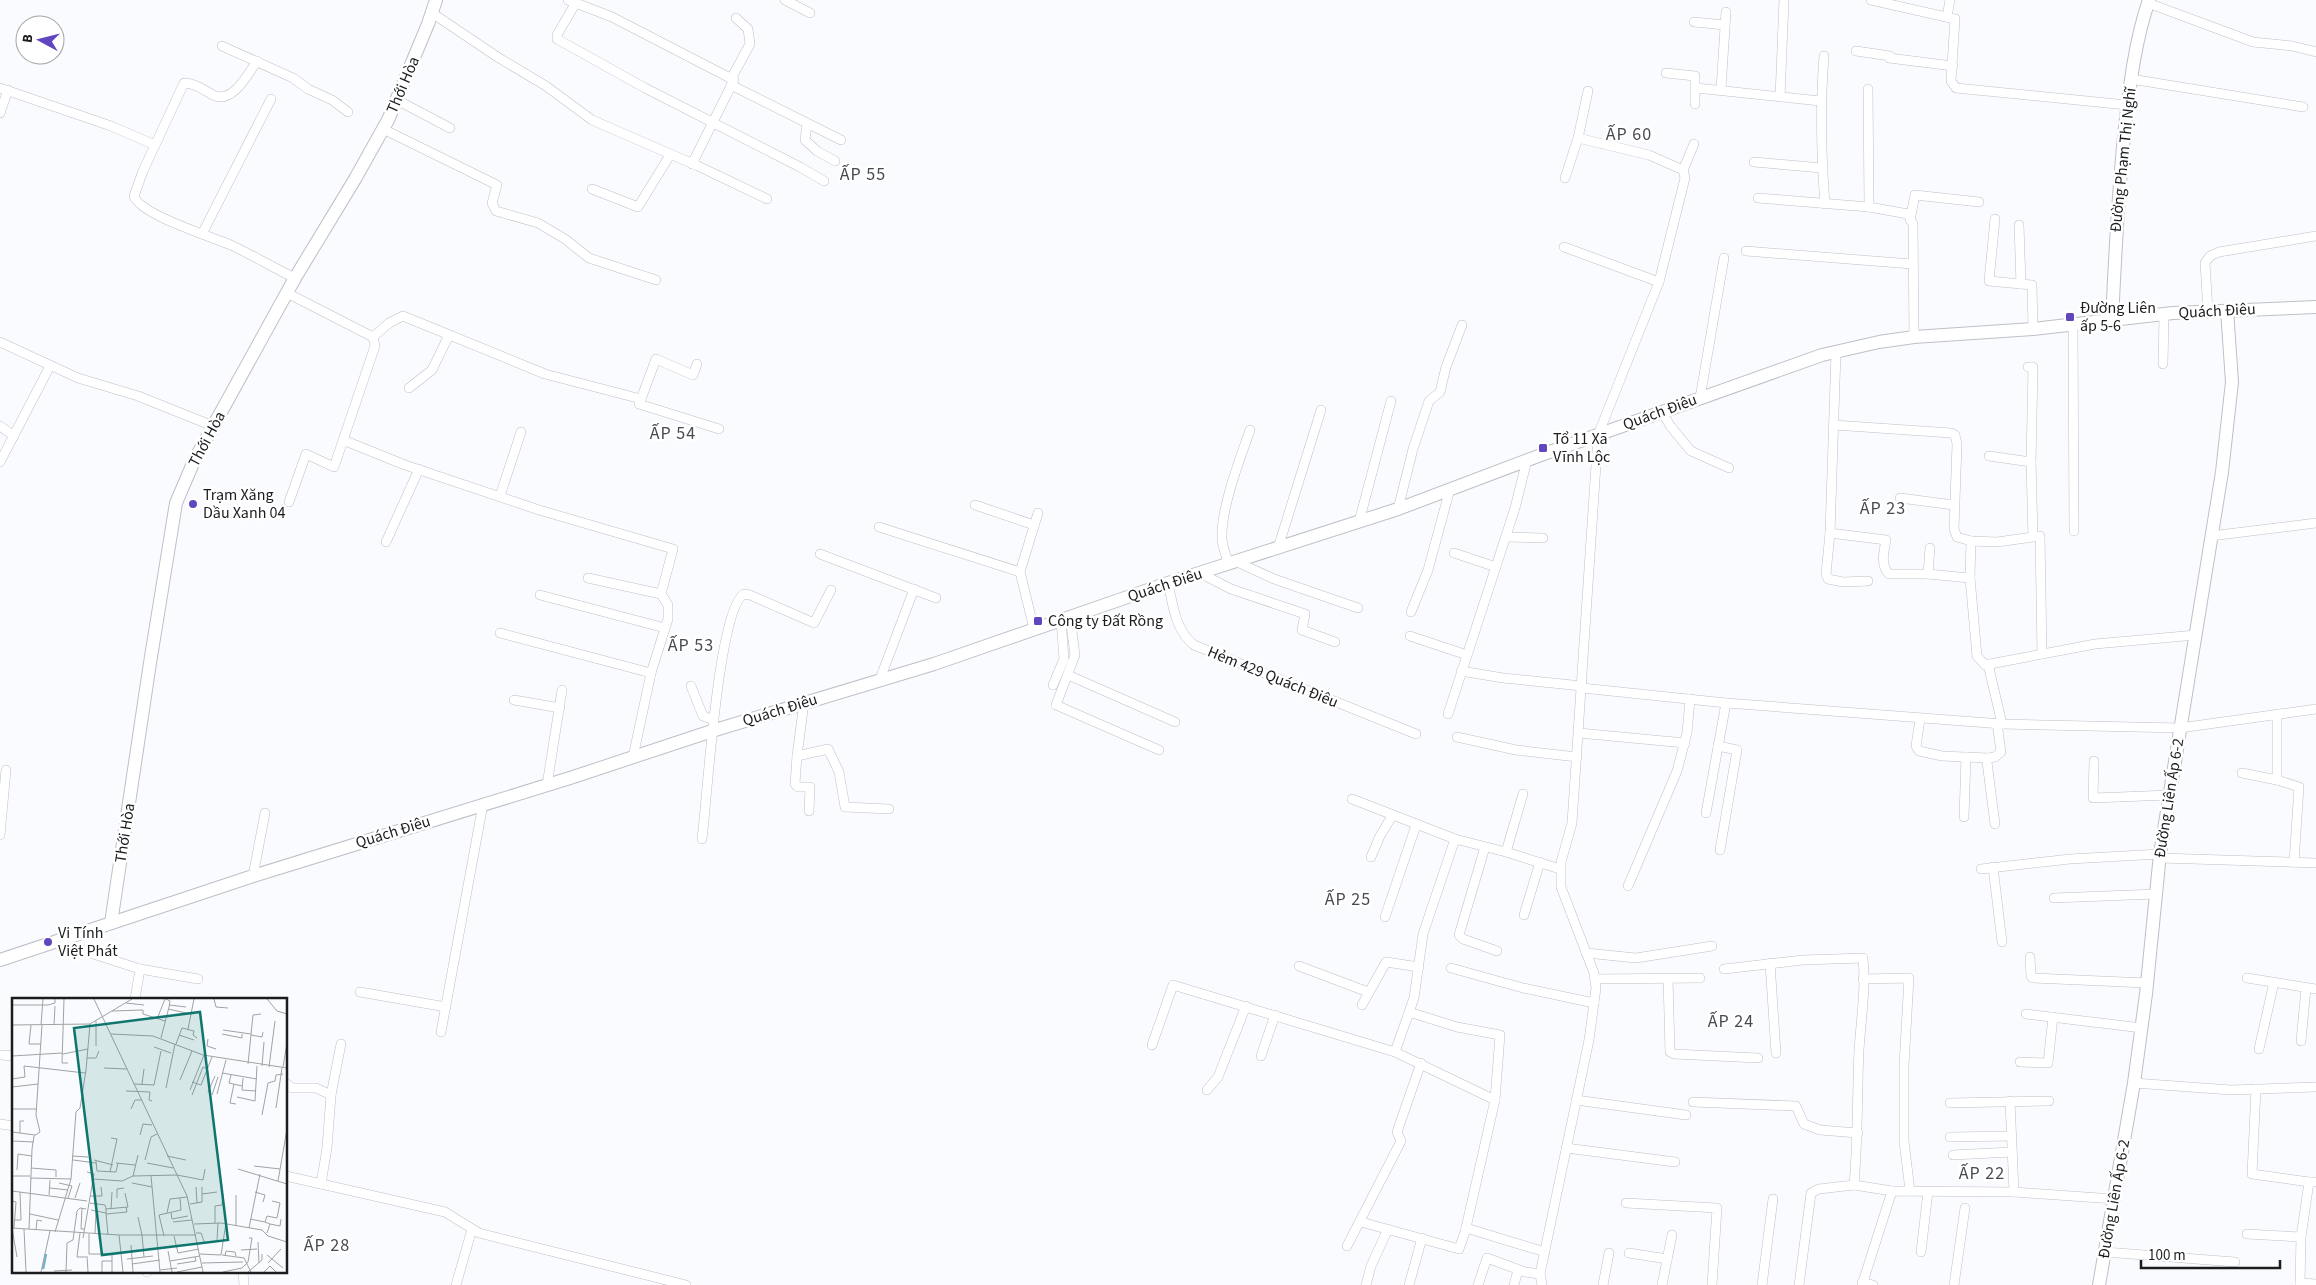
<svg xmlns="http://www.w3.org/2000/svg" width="2316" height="1285" viewBox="0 0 2316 1285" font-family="'Source Sans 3',sans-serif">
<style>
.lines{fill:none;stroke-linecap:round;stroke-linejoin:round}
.street-casing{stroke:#bcc1c7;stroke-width:10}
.secondary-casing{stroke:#bcc1c7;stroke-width:14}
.street{stroke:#fff;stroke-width:9}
.secondary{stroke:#fff;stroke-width:12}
.poi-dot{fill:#6147bf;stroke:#fff;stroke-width:2}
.labels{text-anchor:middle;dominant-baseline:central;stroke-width:5;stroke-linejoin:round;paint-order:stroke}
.street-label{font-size:16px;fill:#1a1c1e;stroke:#fff}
.poi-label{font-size:16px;fill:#1a1c1e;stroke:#fff;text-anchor:start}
.neighbourhood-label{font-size:18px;letter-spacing:1px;fill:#484b50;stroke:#fff}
.inset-river{fill:none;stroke:#6db4cc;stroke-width:2.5}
.inset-road{fill:none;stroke:#a0a2a4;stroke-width:1}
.view{fill:#0f766e;fill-opacity:0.15;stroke:#0f766e;stroke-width:2.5}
.inset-edge{fill:none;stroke:#1a1c1e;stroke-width:2.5}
</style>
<rect width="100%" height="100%" fill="#fafbfe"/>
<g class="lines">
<defs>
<g id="street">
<path d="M568,0L612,17L734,80L692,164"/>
<path d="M785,0L810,13"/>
<path d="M1871,0L1955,19L1951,81L1956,88L2127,105"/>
<path d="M2148,3L2253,42L2292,46L2316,52"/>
<path d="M575,4L557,35V39L645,88L800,167L824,181"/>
<path d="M432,13L499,58L546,86L592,120L698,166L767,199"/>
<path d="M1947,17L1950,0"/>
<path d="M1694,22L1725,25"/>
<path d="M222,46L293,78L308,89L332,100L348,112"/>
<path d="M1856,51L1890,56L1889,58L1953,66"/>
<path d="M1824,56C1820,106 1821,154 1825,204"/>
<path d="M257,61C248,74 232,105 213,95C204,90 195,83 184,83L143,171L134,196C140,215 213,237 233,246C254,256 274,268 295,278"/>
<path d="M1666,73L1695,76V104"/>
<path d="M731,79L750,44L748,29L736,18"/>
<path d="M2131,79L2303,107"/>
<path d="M731,85L841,140"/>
<path d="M0,88L111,126L155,145"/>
<path d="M1696,88L1820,101"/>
<path d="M1721,89L1726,12"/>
<path d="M1868,89L1869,207"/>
<path d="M1780,97L1784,0"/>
<path d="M397,100L450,128"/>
<path d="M0,113L8,90"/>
<path d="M807,124L805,140L817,151L835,161"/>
<path d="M383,129L497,185L492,203L496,211L538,223L565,239L589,258L656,280"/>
<path d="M1754,162L1822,168"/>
<path d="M1683,170L1694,144"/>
<path d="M1565,178L1578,138L1588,91"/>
<path d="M592,189L638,207L670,155"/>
<path d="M1758,198L1869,207L1908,214L1913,224L1914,337"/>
<path d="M1995,219L1989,281L2021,284"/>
<path d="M1910,220L1915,195L1979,202"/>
<path d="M2019,225L2021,284L2032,285L2033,329"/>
<path d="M202,234L271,99"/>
<path d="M1564,247L1659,282"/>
<path d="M1746,251L1912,264"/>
<path d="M287,293L373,337L375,346L334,467L306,454L289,502"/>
<path d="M2208,311L2205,263L2210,256L2219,252L2316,236"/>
<path d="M2073,325L2074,531"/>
<path d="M373,337L389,323L403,316L545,374L641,399L639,404L719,429"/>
<path d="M0,342L78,378L138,396L213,426"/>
<path d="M1836,352L1830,533L1886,540C1884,551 1880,565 1889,574H1928L1970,578"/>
<path d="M2163,364L2164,315"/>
<path d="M409,388L432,370L449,335"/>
<path d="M1700,398L1724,258"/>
<path d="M641,399L656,359L693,375L697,364"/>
<path d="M1662,412L1671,427L1691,451L1729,468"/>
<path d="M1834,425L1951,433L1955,435L1957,444L1954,529L1957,537L1971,541L1970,578L1977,656L1985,665L2095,644L2196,635"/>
<path d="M0,426L14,436"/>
<path d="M343,440L405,465L539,510L673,549L661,594"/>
<path d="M1989,456L2031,462"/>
<path d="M0,462L50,366"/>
<path d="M500,496L521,432"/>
<path d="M1900,498L1954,505"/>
<path d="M975,505L1034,525"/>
<path d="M1398,509L1413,449L1429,401L1440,392L1446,367L1462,325"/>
<path d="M1359,522L1391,401"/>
<path d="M879,527L1020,572"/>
<path d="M1830,533L1826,574L1828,579L1843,582L1868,581"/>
<path d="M2040,536L2042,654"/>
<path d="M2211,536L2316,523"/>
<path d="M1506,537L1543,538"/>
<path d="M1971,541L1997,542L2033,537L2031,462L2033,367H2028"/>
<path d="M386,542L419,469"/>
<path d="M1278,548L1321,410"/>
<path d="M1454,553L1496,567"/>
<path d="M820,554L936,598"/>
<path d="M1237,562L1274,579L1358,608"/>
<path d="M1229,564C1226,555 1222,547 1222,538C1221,507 1240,459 1250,430"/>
<path d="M1200,573L1231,589L1305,614L1302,630L1335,642"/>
<path d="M1928,574L1930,548"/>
<path d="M588,578L661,594L668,605V619L651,673L633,757"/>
<path d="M1168,583C1173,605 1175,630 1194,645L1416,734"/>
<path d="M540,595L665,628"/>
<path d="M1411,612L1428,570L1450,489"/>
<path d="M1070,617L1075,655L1056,705L1159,750"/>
<path d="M1034,629L1020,572L1038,513"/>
<path d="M500,633L651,673"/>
<path d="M1410,636L1467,655"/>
<path d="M1988,664L2002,724"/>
<path d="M1461,671L1503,678L1582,686"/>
<path d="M1068,675L1175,722"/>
<path d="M880,679L914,589"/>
<path d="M1053,685L1064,659L1061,619"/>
<path d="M691,686L703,716L714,720"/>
<path d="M1582,688L1726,703L2002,724L2180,728L2316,709"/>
<path d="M514,700L560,708"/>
<path d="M804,702L797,756L828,749L839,772L845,807L889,809"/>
<path d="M1448,714L1515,508L1527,460"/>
<path d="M2277,714V780L2299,787L2294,862"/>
<path d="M1920,719L1916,746L1919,751L1942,756L1988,758"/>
<path d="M1579,733L1685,743"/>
<path d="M1457,737L1516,750L1577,757"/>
<path d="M1718,746L1737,750L1720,850"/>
<path d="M797,756L795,784L798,787H810L809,811"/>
<path d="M2094,761L2093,798L2170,795"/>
<path d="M2242,773L2277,780"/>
<path d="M547,785L562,690"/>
<path d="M1352,799L1455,839L1506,852L1560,869"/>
<path d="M1706,813L1726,703"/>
<path d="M1964,817L1966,757"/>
<path d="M1995,824L1987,762L1988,758L1995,757L2001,752L1997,723"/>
<path d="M0,835L6,770"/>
<path d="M702,839C707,801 718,609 744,594L750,595L814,623L831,590"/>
<path d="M1485,847L1459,935L1463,939L1497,951"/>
<path d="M1506,852L1523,794"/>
<path d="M1371,857L1380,836L1392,816"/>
<path d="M2160,858L2316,863"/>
<path d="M1993,867L2002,942"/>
<path d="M1981,869L2070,859L2160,854"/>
<path d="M253,876L265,813"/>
<path d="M1628,886L1677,771L1687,733L1690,699"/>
<path d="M2054,898L2156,894"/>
<path d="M1524,915L1540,862"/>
<path d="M1385,917L1416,825"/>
<path d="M56,942L140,969L198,979"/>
<path d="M1586,953L1636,958L1712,946"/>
<path d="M2030,957L2031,976L2033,978L2147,983"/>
<path d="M1770,963L1776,1053"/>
<path d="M1299,966L1368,992"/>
<path d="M1451,968L1523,988L1594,1003"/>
<path d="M1724,969L1803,960L1863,958C1866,989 1861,1020 1859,1050C1857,1095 1858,1140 1854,1185L1892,1191"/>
<path d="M1668,978L1670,1052L1674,1054L1758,1058"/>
<path d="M2247,978L2316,989"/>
<path d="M1595,979L1700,978"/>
<path d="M1863,979L1909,978L1904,1065V1141L1910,1191"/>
<path d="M360,992L446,1007"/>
<path d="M135,999L140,969"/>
<path d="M1362,1005L1386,962L1419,967"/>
<path d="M2026,1014L2142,1028"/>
<path d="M441,1032L483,804"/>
<path d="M2301,1041L2306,988"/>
<path d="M1152,1045L1173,985L1395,1052L1495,1100"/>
<path d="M2259,1049L2274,982"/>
<path d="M1395,1052L1414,998L1423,934L1455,839"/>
<path d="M0,1055L14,1056"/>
<path d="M1261,1056L1275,1015"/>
<path d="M2020,1062L2048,1063L2053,1017"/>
<path d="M286,1083L292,1088H316L331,1095L327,1148L321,1184"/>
<path d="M2134,1083L2231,1090L2316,1087"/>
<path d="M2256,1089L2252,1174L2309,1182"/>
<path d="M1207,1090L1218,1077L1246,1006"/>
<path d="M331,1095L341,1044"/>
<path d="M1576,1100L1686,1115"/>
<path d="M2010,1101L2014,1192"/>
<path d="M1693,1102L1796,1106L1804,1124L1820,1130L1858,1133"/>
<path d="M1950,1103L2049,1101"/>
<path d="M0,1124L14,1126"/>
<path d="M1950,1137L2012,1136"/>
<path d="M1566,1148L1675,1162"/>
<path d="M1953,1155L2012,1152"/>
<path d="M286,1176L445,1212L479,1233L686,1285"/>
<path d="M1626,1203L1717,1208L1712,1285"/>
<path d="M1361,1222L1459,1249L1465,1232L1495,1100L1500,1035L1457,1027L1409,1012"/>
<path d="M1466,1228L1545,1252"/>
<path d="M2247,1234L2301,1237"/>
<path d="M1347,1246L1401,1141L1397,1132L1421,1063"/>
<path d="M1921,1252L1928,1191"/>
<path d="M2105,1252L2235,1262"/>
<path d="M1629,1253L1667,1259"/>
<path d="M243,1271L244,1285"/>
<path d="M147,1272V1271"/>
<path d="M1862,1282L1873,1285"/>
<path d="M2300,1283L2316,1284"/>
<path d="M456,1285L472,1229"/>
<path d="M1366,1285L1371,1266L1388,1229"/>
<path d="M1409,1285L1422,1238"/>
<path d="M1478,1285L1487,1258L1525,1272L1540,1274"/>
<path d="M1514,1285L1518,1270"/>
<path d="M1542,1285L1540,1274L1589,1040L1596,988L1594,973L1561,887V862L1572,823L1598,435L1659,282L1685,178L1683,170L1649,155L1578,138"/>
<path d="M1603,1285L1609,1253"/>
<path d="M1662,1285L1672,1235"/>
<path d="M1762,1285L1773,1199"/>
<path d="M1799,1285L1811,1193L1819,1189L1854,1185"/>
<path d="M1862,1285L1892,1191L2014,1192L2114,1199"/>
<path d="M1954,1285L1965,1208"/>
<path d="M2300,1285L2301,1237L2309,1182H2316"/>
</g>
<g id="secondary">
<path d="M2112,321C2115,256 2118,192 2125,127C2130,84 2135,41 2149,0"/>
<path d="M111,923L150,663L176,503L194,461L295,278L355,179L388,120L428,24L436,0"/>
<path d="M0,960L253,876L570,778L712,731L934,664L1168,583L1398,509L1541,455L1822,355L1879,342L1914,337L2033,329L2173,313L2316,307"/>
<path d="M2099,1285L2134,1083L2146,994L2160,854L2222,472L2232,382L2227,310"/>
</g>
</defs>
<use href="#street" class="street-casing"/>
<use href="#secondary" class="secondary-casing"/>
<use href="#street" class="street"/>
<use href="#secondary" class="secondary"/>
</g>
<g class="poi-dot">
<rect x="2065" y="312" width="10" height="10" rx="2.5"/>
<rect x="1538" y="443" width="10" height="10" rx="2.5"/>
<circle cx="193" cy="504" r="5"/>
<rect x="1033" y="616" width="10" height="10" rx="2.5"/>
<circle cx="48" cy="942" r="5"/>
</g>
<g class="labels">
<g class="street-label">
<text transform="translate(403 85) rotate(-67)">Thới Hòa</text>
<text transform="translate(2123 160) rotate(-84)">Đường Phạm Thị Nghĩ</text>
<text transform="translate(2217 311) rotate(-3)">Quách Điêu</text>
<text transform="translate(1660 412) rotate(-20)">Quách Điêu</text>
<text transform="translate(207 439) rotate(-62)">Thới Hòa</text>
<text transform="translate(1165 585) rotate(-18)">Quách Điêu</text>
<text transform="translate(1273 677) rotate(22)">Hẻm 429 Quách Điêu</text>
<text transform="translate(780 710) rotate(-17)">Quách Điêu</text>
<text transform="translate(2169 798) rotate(-81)">Đường Liên Ấp 6-2</text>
<text transform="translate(393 832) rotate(-17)">Quách Điêu</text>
<text transform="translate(125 833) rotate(-81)">Thới Hòa</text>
<text transform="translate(2114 1199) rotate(-80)">Đường Liên Ấp 6-2</text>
</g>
<g class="poi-label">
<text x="2080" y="308">Đường Liên<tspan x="2080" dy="18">ấp 5-6</tspan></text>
<text x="1553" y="439">Tổ 11 Xã<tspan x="1553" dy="18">Vĩnh Lộc</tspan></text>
<text x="203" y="495">Trạm Xăng<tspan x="203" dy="18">Dầu Xanh 04</tspan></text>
<text x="1048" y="621">Công ty Đất Rồng</text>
<text x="58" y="933">Vi Tính<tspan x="58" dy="18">Việt Phát</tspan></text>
</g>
<g class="neighbourhood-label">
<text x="1629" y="134">ẤP 60</text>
<text x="863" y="174">ẤP 55</text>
<text x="673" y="433">ẤP 54</text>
<text x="1883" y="508">ẤP 23</text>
<text x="691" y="645">ẤP 53</text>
<text x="1348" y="899">ẤP 25</text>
<text x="1731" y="1021">ẤP 24</text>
<text x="1982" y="1173">ẤP 22</text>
<text x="327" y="1245">ẤP 28</text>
</g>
</g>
<g transform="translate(12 998)">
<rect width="275" height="275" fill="#fafbfe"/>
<path class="inset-river" d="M31,271L34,256"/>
<path class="inset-road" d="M52,1L50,65H56M82,1L175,198L191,274M202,1L204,9L216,10M255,1L265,13L275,16M114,5L132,7M0,7H36L43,5V1M157,7L174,9M156,11L179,16M100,13L131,12V16L153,23M145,21L153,1M84,23V48M94,26L112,24M0,27L78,26L120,1M19,27L17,46H29M29,27L31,1M42,27L43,8M176,31L182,1M211,32L239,36M99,36L141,38L191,57L275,70M210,36L230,40V36M167,37L182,42M239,37L250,39L251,34M149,40L157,9L158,3L154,1M196,41L195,48L204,51M164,46L170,30L182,33L181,37L185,40M142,49L159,55M51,56L76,51M0,58L50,55M75,60H84L87,53M236,66L241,17L249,16M250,68L252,44M257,69L263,23M271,69L275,45M92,70L115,71M210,75L245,81M219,77L217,85L230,88M231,80L230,92L244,93M0,81L13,79L12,68L73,75M168,82L180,53M180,84L189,87L200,59M122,86L142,87L149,53M130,86L132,71M222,86L218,105L224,106M0,89L26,86M154,90L163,46M178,92L192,57M114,93L138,94L137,102L140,103M196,94L203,78M205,96L214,62M180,97L191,69L195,71M200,97L206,79M225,99L243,103L245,68M264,110L270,70M0,111H25M119,111L123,102H129M250,117L256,85L263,83L264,77L271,76M0,134L23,137M8,135V123H12M128,137L131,126L140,127M0,143L22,144M60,158L76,159M155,158L174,162M61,162L84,165M82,162L101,167M133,162L139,139L145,136M84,163L85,173L104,174L106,165M104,165L123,167M135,165L161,170M242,168L268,171M19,170L44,172V179M226,171L275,186M5,172L6,156L20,158M98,174L105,141L99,140M0,178H18M121,178L126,157M139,178L148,274M18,180L59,181M81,181L110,183L121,178L165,177L191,182L193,171M266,183L275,131M47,185L60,188L56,200M120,185L140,189M184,189L185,205M38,190L56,192M0,193L75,203M243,194L253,197L251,204M190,196L205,194M37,197L38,182M78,198H90L89,189M63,200L68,185M105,200V191L112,190M0,203L4,204L2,230M78,205L93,207L94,211M178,206L190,204V189M70,210L69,231H72M99,211L100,194M79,212L94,215L96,237M94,215V211L116,209L113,195M155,215L158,201L175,199M159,215L160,221L176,218M18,216L46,222M94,216L115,214L114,209M126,219L130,237M238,221L253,224M3,222H9L8,194M161,224L180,222M203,225V208L210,207L211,196M182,226L209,225L250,232L256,238L275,244M258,226L268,228L269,221M224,228V197M0,230L107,237H184M0,230L5,259M237,230L248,176M12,231L14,274M17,231L20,151L22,138L28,134L24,117L30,27M24,232L25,222L30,223M43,234L59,181L64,114L68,110L74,72L78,26M68,235L65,259H74M184,235H189L193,246M255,235L258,226L253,224L255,218L265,220L268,205L260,203M77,236V256H100V274M83,236L84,213M107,237L111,274M130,237L132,259M152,238L147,217L169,212L168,200M162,238L166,255L187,251M71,240L82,176L75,174M205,242L206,225M246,244L247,265M119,247L121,274M229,252L245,251M156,253L160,274M188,256L209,257L214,225M210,257L232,260L239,274M255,257L271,270M75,258L76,274M213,258L214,253L223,254L224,258M115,261L141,258M158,263L188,258M190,265L231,264M256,265L269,251M120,266L148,262M165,266L184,263L183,259M148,272L165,270M42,273L60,272M29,274L38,233M54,274L55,245L61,242L65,213L68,210L74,211M90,274V263H100M165,274L190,269M211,274L230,270L236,264L240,240H237M236,274L250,262V256M252,274L258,268L264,274"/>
<path class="view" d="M188,14L216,242L90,257L62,30Z"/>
<rect width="275" height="275" class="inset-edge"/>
</g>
<g transform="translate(40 40) rotate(277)"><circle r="24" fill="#ffffff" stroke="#a3a4a5"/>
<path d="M0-4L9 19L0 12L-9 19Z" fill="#6147bf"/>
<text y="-8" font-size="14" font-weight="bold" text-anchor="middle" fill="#1a1c1e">B</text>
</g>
<path d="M2141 1260v8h139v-8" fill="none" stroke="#1a1c1e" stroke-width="2.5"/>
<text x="2148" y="1260" font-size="15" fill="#1a1c1e" stroke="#ffffff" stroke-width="4" paint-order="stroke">100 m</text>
</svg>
